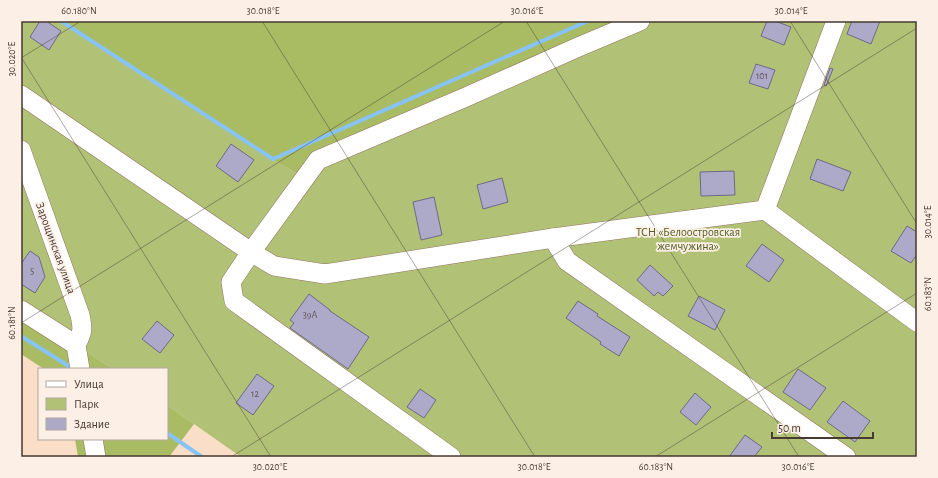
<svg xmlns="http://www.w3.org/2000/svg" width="938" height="478" viewBox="0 0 938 478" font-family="'Alegreya Sans',sans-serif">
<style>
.green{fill:#b1c277}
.forest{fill:#a9bc63}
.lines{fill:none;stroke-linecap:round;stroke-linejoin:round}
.stream{stroke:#88c3f5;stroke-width:4}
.building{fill:#ada9c8;stroke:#6e6986}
.minor-casing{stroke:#8f7460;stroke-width:20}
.minor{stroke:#fff;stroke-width:19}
.ticks{fill:none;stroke:#463a31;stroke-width:1;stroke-opacity:0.45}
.labels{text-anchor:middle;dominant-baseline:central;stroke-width:3.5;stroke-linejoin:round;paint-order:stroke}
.number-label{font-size:10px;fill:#605657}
.park-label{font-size:12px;fill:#525e1f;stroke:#fbefe6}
.street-label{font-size:12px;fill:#463a31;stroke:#fbefe6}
.neatline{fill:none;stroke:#463a31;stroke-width:1.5}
.ticks-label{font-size:10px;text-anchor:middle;fill:#463a31}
</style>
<rect width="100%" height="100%" fill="#fbdec7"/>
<path class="green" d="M21,21H61L270,158L305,178L318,160L642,21H917V457H241L167,405V369H113L21,310Z"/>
<g class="forest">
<path d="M61,21H642L318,160L305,178L270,158Z"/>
<path d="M21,310L113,369H44L21,354Z"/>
<path d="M167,405L194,424L169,457H78L75,439H167Z"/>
</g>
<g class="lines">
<g class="stream">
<path d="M61,21L273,159L588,21"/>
<path d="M21,336L70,367"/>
<path d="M167,433L202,457"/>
</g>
</g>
<g class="building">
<path d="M40,21H46L61,31L49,50L30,37Z"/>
<path d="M767,21H775L791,27L784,45L761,36Z"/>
<path d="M852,21H880L871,44L847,34Z"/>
<path d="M756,64L775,70L768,89L749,83Z"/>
<path d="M830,68L833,69L826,86L824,85Z"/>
<path d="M231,144L254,160L238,182L216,166Z"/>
<path d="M817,159L851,172L843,191L810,179Z"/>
<path d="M734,171L735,195L701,196L700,172Z"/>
<path d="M502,178L508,202L483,209L477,185Z"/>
<path d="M434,197L442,235L421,240L413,202Z"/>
<path d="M907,226L917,232V254L911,263L891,251Z"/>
<path d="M762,244L784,260L769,282L746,266Z"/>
<path d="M30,251L39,257L45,277L35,293L21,284V264Z"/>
<path d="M650,265L673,286L663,296L658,292L654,296L637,280Z"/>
<path d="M309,294L330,310V311L369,337L348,369L290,328L294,323L290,320Z"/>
<path d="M699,296L725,310L715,330L688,316Z"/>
<path d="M578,301L598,314L597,316L630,337L619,356L600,344L601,342L566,318Z"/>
<path d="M157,321L174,335L160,353L142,339Z"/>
<path d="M798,369L826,388L810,410L783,392Z"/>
<path d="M257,374L274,386L253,415L236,403Z"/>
<path d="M420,389L436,400L424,418L407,407Z"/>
<path d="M695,393L711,407L696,425L680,412Z"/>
<path d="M843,401L870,421L855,442L827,422Z"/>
<path d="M745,435L762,447L754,457H729Z"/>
</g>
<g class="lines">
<defs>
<g id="minor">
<path d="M21,95L251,252L274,266L325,274L553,238L765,210L917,322"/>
<path d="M21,150L80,315C83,329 83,332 76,345"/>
<path d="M765,210L836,21"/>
<path d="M553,238L567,261L846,457"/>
<path d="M21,310L76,345"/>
<path d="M76,345L80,369"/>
<path d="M93,439L96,457"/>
<path d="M451,457L234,301L231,282L251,252L318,160L466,97L576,48L640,21"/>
</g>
</defs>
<use href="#minor" class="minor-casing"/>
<use href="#minor" class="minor"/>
</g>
<path class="ticks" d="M262,21L535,457M526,21L799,457M790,21L917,224M21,57L271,457M21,58L81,21M21,323L505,21M231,457L917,28M655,457L917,293"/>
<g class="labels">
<g class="number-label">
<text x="762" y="76">101</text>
<text x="32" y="271">5</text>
<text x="310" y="315">39А</text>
<text x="255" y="394">12</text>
</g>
<g class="park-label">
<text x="688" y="232">ТСН «Белоостровская<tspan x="688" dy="14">жемчужина»</tspan></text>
</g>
<g class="street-label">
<text transform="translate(56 248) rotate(70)">Зарощинская улица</text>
</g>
</g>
<rect width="938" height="478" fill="none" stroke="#fbefe6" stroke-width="44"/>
<rect x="38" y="368" width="130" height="72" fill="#fbefe6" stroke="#b3a79e"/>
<rect x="46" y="381" width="20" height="6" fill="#ffffff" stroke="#b3a79e"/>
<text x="74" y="388" font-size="12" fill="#463a31">Улица</text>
<rect x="46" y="398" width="20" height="12" fill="#b1c277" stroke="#b3a79e"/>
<text x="74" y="408" font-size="12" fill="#463a31">Парк</text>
<rect x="46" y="418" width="20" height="12" fill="#ada9c8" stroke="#b3a79e"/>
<text x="74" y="428" font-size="12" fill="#463a31">Здание</text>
<path d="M772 432v6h101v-6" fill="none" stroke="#463a31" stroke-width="2"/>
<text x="778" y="432" font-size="12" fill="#463a31" stroke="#fbefe6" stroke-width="3" paint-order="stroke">50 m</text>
<rect x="22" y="22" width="894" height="434" class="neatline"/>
<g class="ticks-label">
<text x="79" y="14">60.180°N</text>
<text x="263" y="14">30.018°E</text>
<text x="527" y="14">30.016°E</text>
<text x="791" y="14">30.014°E</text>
<text transform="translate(11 59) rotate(-90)" y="4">30.020°E</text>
<text transform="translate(927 222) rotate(-90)" y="4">30.014°E</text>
<text transform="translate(927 294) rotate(-90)" y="4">60.183°N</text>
<text transform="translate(11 323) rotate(-90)" y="4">60.181°N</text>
<text x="270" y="470">30.020°E</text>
<text x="534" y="470">30.018°E</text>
<text x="656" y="470">60.183°N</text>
<text x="798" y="470">30.016°E</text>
</g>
</svg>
